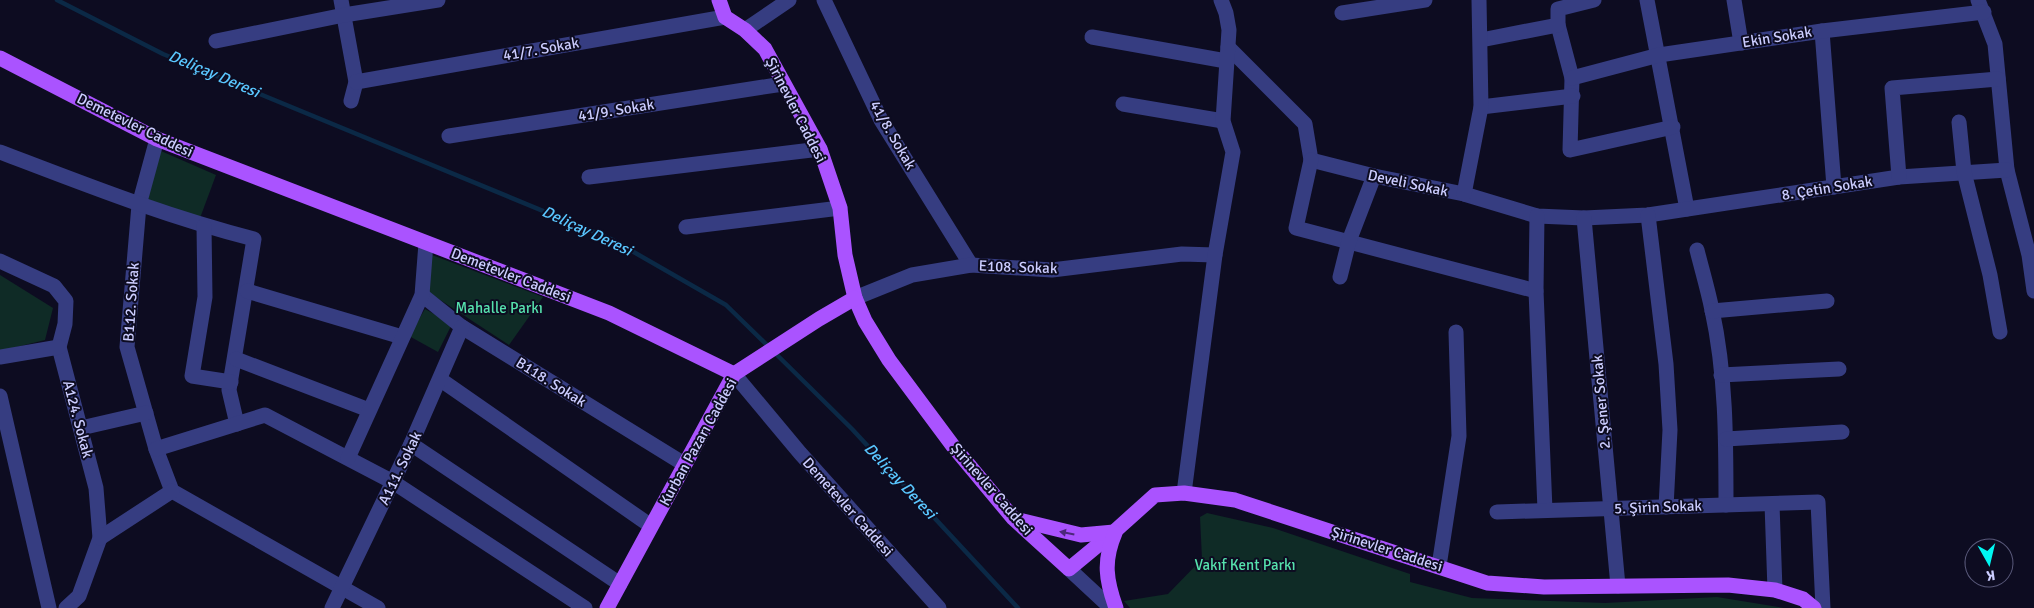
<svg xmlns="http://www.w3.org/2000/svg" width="2034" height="608" viewBox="0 0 2034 608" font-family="Signika,sans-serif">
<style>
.green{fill:#0f2b26}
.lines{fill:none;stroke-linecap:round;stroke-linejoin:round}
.stream{stroke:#0b2946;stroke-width:4.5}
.minor{stroke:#363d81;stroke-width:15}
.major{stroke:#aa53ff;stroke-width:15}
.oneway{fill:#4c287a}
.labels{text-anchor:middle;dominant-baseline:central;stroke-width:4;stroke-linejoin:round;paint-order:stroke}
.street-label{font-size:15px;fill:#cccdff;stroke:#0d0c21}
.park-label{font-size:15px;fill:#56e1ad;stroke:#0d0c21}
.water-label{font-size:16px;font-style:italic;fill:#5ac7ff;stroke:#0d0c21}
</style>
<rect width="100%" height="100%" fill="#0d0c21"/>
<g class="green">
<path d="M161,151L216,175L200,218L145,199Z"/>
<path d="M432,255L543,297L509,345L425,290Z"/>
<path d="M0,275L53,308L45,340L0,351Z"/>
<path d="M425,309L452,324L438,352L409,336Z"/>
<path d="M1207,513L1273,528L1410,574V582L1472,598L1605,603L1717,597L1784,608H1130L1124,601L1168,594L1202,559L1200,517Z"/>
</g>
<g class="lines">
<g class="stream">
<path d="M57,0L163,54L611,239L726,305L769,347"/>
<path d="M774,352L852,429L1018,608"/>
</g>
<g class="minor">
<path d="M341,0L356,82L351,101"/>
<path d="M824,0L881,120L971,265"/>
<path d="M1647,0L1687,209"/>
<path d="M1734,0L1741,43"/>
<path d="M1978,0L1995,44L2007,170L2029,255L2034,291"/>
<path d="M1342,13L1425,0"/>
<path d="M1558,25L1572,78L1570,150L1673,127"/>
<path d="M745,30L789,0"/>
<path d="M1822,31L1834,187"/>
<path d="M1092,37L1226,61"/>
<path d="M1481,40L1558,25V9L1594,0"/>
<path d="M216,41L344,15L438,0"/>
<path d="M1228,47L1305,124L1311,160L1374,176L1464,194L1537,216L1584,218L1648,215L1899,177L2007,170"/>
<path d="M1572,78L1659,55L1822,31L1984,12"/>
<path d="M356,82L725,17"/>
<path d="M1123,104L1223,121"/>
<path d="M1481,107L1573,96"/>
<path d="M1959,122L1964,172L1990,275L2000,332"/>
<path d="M449,136L783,84"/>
<path d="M157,139L139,205L127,347L156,449L172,491L378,608"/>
<path d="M0,152C84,184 167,217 254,239L229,390L237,424"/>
<path d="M1311,160L1296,228L1536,291"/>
<path d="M589,177L820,149"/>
<path d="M1899,177L1892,88L1998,79"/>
<path d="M1464,194L1481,107L1479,0"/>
<path d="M1648,215L1666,364L1670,430L1666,507"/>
<path d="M1537,216L1536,291L1545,510"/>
<path d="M1584,218L1618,586"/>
<path d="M204,226L205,297L192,376L231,382"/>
<path d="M686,227L840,208"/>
<path d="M1697,250C1702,270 1708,290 1712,310C1726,374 1726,440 1726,505"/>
<path d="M0,261L54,286L66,301L65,324L59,347L96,488L100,538L79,596L66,608"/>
<path d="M1340,277L1349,241L1374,176"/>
<path d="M247,291L402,337"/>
<path d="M422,295L462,327L684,464"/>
<path d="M855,298L912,275L971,265L1052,270L1182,254L1215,255"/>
<path d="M1712,311L1827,301"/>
<path d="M0,357L59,347"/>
<path d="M236,359L369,410"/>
<path d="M734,374L800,453L939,608"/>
<path d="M1721,375L1839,369"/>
<path d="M441,380L651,526"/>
<path d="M0,396L49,608"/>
<path d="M81,428L146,413"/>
<path d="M1726,439L1842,432"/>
<path d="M411,444L620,584"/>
<path d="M156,449L265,415L393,482L585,608"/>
<path d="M348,458L422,295L426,243"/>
<path d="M1184,493L1215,255L1233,152L1223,121L1229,30L1226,13L1221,0"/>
<path d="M1772,504L1775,590"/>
<path d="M1497,512L1818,502L1823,608"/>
<path d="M100,538L172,491"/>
<path d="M1439,566L1459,436L1456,332"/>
<path d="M1069,569L1111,608"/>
<path d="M332,608L411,444L462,327"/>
</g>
<g class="major">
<path d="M719,0L725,17L745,30L765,49L820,149L840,208L845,255L855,298L865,321L889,360L953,446L1013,518L1069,569L1115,531L1155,495L1184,493L1235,500L1487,583L1544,587L1728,585L1775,590L1803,599L1814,608"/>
<path d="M0,58L157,139L609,313L734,374"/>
<path d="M1019,520L1081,535L1114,532"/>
<path d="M1115,533C1103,561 1106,580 1116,608"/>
<path d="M607,608L734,374L819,319L855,298"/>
</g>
</g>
<defs><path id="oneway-solid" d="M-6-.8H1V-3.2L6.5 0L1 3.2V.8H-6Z" transform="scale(1.25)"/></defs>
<use class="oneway" href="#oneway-solid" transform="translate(1067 533) rotate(-169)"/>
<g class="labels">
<g class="street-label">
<text transform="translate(1777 37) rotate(-9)">Ekin Sokak</text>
<text transform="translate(541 49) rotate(-10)">41/7. Sokak</text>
<text transform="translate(616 110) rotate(-9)">41/9. Sokak</text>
<text transform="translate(796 110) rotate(63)">Şirinevler Caddesi</text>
<text transform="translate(135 125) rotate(26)">Demetevler Caddesi</text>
<text transform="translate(893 135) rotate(60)">41/8. Sokak</text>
<text transform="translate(1408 183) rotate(12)">Develi Sokak</text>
<text transform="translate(1827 188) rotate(-9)">8. Çetin Sokak</text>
<text transform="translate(1018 267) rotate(2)">E108. Sokak</text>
<text transform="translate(511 275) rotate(21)">Demetevler Caddesi</text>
<text transform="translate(131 302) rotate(-86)">B112. Sokak</text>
<text transform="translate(551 382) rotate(32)">B118. Sokak</text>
<text transform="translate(1601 402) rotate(-95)">2. Şener Sokak</text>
<text transform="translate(78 419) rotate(75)">A124. Sokak</text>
<text transform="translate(698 442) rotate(-61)">Kurban Pazarı Caddesi</text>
<text transform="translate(400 468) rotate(-64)">A111. Sokak</text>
<text transform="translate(992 489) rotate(49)">Şirinevler Caddesi</text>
<text transform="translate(848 507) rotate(48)">Demetevler Caddesi</text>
<text transform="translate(1658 507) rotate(-2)">5. Şirin Sokak</text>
<text transform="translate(1387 549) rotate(18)">Şirinevler Caddesi</text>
</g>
<g class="park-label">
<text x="499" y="308">Mahalle Parkı</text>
<text x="1245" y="565">Vakıf Kent Parkı</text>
</g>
<g class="water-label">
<text transform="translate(214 74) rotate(23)">Deliçay Deresi</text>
<text transform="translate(587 231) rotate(25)">Deliçay Deresi</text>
<text transform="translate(900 481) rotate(47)">Deliçay Deresi</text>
</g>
</g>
<g transform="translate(1989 563) rotate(172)"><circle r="24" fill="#0d0c21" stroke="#59597a"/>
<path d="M0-4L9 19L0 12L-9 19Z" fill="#00f7f2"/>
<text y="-8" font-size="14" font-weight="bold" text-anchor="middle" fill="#cccdff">K</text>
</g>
</svg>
